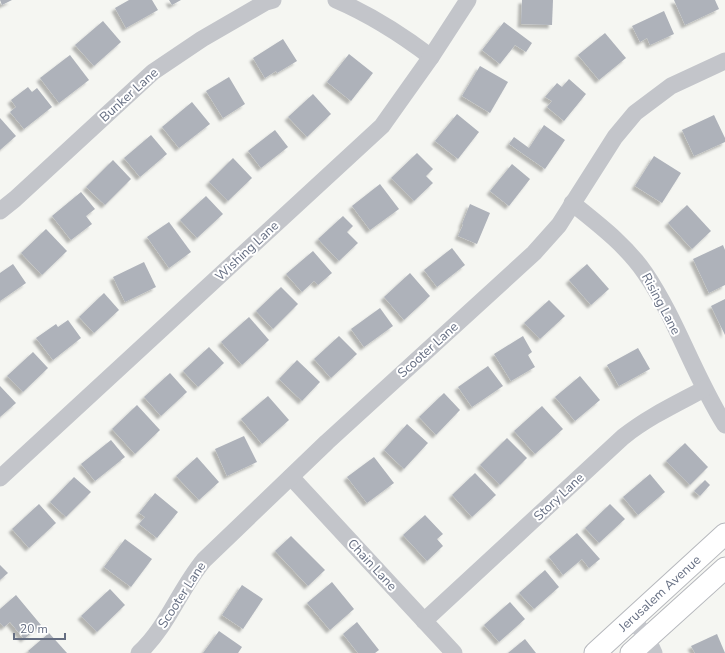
<svg xmlns="http://www.w3.org/2000/svg" width="725" height="653" viewBox="0 0 725 653" font-family="'Nunito Sans',sans-serif">
<style>
.building{fill:#aeb2ba;filter:url(#shadow)}
.lines{fill:none;stroke-linecap:round;stroke-linejoin:round}
.major-casing{stroke:#b6b8bd;stroke-width:23}
.minor{stroke:#c3c5ca;stroke-width:17}
.major{stroke:#fff;stroke-width:21}
.labels{text-anchor:middle;dominant-baseline:central;stroke-width:4;stroke-linejoin:round;paint-order:stroke}
.street-label{font-size:13px;fill:#656e82;stroke:#fff}
</style>
<defs>
<filter id="shadow"><feDropShadow dx="-3.5" dy="3.5" stdDeviation="1" flood-color="#0004"/></filter>
</defs>
<rect width="100%" height="100%" fill="#f5f6f2"/>
<g class="building">
<path d="M0,0H12L2,5Z"/>
<path d="M129,0H152L158,10L126,28L115,8Z"/>
<path d="M169,0H181L172,5Z"/>
<path d="M522,0H553L552,25L521,24Z"/>
<path d="M674,0H715L719,9L685,25Z"/>
<path d="M664,11L674,34L650,45L647,38L640,42L632,26Z"/>
<path d="M103,21L121,42L94,66L75,45Z"/>
<path d="M504,22L532,43L526,52L515,45L500,64L482,50Z"/>
<path d="M605,33L626,58L599,80L578,55Z"/>
<path d="M283,39L297,61L277,73L276,71L265,78L253,58Z"/>
<path d="M349,54L373,73L351,101L327,82Z"/>
<path d="M70,55L89,80L59,103L40,78Z"/>
<path d="M480,66L508,82L490,113L462,96Z"/>
<path d="M229,77L245,104L223,118L206,91Z"/>
<path d="M569,79L586,94L564,121L547,107L552,101L545,97L557,83L562,87Z"/>
<path d="M28,87L32,92L37,88L52,107L24,129L10,112L16,107L11,100Z"/>
<path d="M313,94L331,114L307,137L288,117Z"/>
<path d="M192,102L210,124L179,148L162,127Z"/>
<path d="M457,114L479,132L458,159L435,141Z"/>
<path d="M714,115L725,138V142L694,156L682,130Z"/>
<path d="M0,118L16,136L0,150Z"/>
<path d="M544,125L565,140L545,169L509,144L514,137L529,148Z"/>
<path d="M275,130L288,147L261,168L248,151Z"/>
<path d="M151,135L167,154L140,177L124,158Z"/>
<path d="M417,153L433,169L426,176L433,183L414,201L391,178Z"/>
<path d="M654,156L681,173L662,203L635,186Z"/>
<path d="M233,158L252,178L228,201L209,182Z"/>
<path d="M113,160L131,179L105,205L86,187Z"/>
<path d="M512,164L530,179L509,206L490,191Z"/>
<path d="M380,184L399,209L370,230L352,206Z"/>
<path d="M81,192L95,209L86,216L92,224L71,240L52,216Z"/>
<path d="M206,196L223,214L197,238L180,220Z"/>
<path d="M470,204L490,213L477,244L458,236L463,225L462,224Z"/>
<path d="M687,205L711,231L692,249L668,223Z"/>
<path d="M343,216L353,226L347,232L358,243L339,261L318,239Z"/>
<path d="M169,222L191,252L169,268L147,237Z"/>
<path d="M46,229L67,251L42,275L21,253Z"/>
<path d="M723,245L725,250V285L709,293L693,259Z"/>
<path d="M452,248L465,265L437,287L424,270Z"/>
<path d="M313,251L332,273L318,285L314,281L302,292L286,274Z"/>
<path d="M144,262L156,287L125,302L113,277Z"/>
<path d="M13,264L26,283L0,301V273Z"/>
<path d="M587,264L609,289L591,305L569,280Z"/>
<path d="M410,273L430,296L404,320L384,297Z"/>
<path d="M281,287L298,304L273,329L256,311Z"/>
<path d="M104,293L119,310L94,333L79,317Z"/>
<path d="M725,299V335L711,306Z"/>
<path d="M549,300L565,316L540,339L524,323Z"/>
<path d="M380,308L393,326L364,347L351,329Z"/>
<path d="M249,317L269,340L242,365L221,342Z"/>
<path d="M68,320L81,338L53,360L36,338L56,324L58,327Z"/>
<path d="M339,336L357,354L331,378L314,359Z"/>
<path d="M523,336L532,352L528,355L535,367L511,381L494,354Z"/>
<path d="M209,347L224,363L198,387L183,371Z"/>
<path d="M638,348L650,369L619,386L607,365Z"/>
<path d="M33,352L48,368L23,392L7,376Z"/>
<path d="M297,360L320,382L302,401L279,379Z"/>
<path d="M488,366L503,386L472,407L458,387Z"/>
<path d="M170,373L187,392L161,416L144,397Z"/>
<path d="M580,376L600,400L575,421L555,397Z"/>
<path d="M0,386L16,403L0,417Z"/>
<path d="M444,393L460,410L436,435L419,417Z"/>
<path d="M268,396L289,420L262,444L241,419Z"/>
<path d="M137,405L160,430L135,454L112,429Z"/>
<path d="M542,406L563,429L535,454L514,431Z"/>
<path d="M407,424L428,443L404,469L384,450Z"/>
<path d="M244,436L257,462L227,476L215,449Z"/>
<path d="M507,438L527,458L500,485L480,465Z"/>
<path d="M111,440L125,457L95,481L81,464Z"/>
<path d="M685,443L708,467L690,485L666,461Z"/>
<path d="M197,457L219,482L199,500L176,476Z"/>
<path d="M374,457L394,483L367,503L347,477Z"/>
<path d="M475,473L496,495L472,517L452,495Z"/>
<path d="M650,474L665,492L638,515L623,497Z"/>
<path d="M74,477L91,492L66,517L50,502Z"/>
<path d="M705,480L710,485L700,496L694,491Z"/>
<path d="M155,493L178,512L157,538L139,524L145,517L139,513Z"/>
<path d="M39,504L56,523L29,548L12,529Z"/>
<path d="M610,504L625,519L599,543L585,528Z"/>
<path d="M425,515L443,534L437,539L443,546L427,561L403,535Z"/>
<path d="M577,533L600,559L589,568L582,559L563,575L549,557Z"/>
<path d="M291,536L325,570L308,586L275,551Z"/>
<path d="M125,539L152,559L131,587L104,567Z"/>
<path d="M0,565L8,573L0,580Z"/>
<path d="M545,570L559,587L534,609L519,593Z"/>
<path d="M332,582L354,609L330,630L307,603Z"/>
<path d="M242,585L263,599L243,629L222,615Z"/>
<path d="M110,589L125,605L97,632L81,616Z"/>
<path d="M16,595L41,625L24,639L10,622L4,627L0,623V609Z"/>
<path d="M510,602L525,619L499,642L484,625Z"/>
<path d="M357,622L379,650L375,653H358L343,634Z"/>
<path d="M219,631L242,647L238,653H203Z"/>
<path d="M49,633L67,653H30L28,651Z"/>
<path d="M717,634L725,653H695L691,646Z"/>
<path d="M525,639L536,653H508Z"/>
</g>
<g class="lines">
<defs>
<g id="major">
<path id="s1" d="M595,653L725,534"/>
<path d="M631,653L725,568"/>
</g>
</defs>
<use href="#major" class="major-casing"/>
<g class="minor">
<path d="M336,0C371,15 402,35 431,57"/>
<path d="M572,203C598,224 626,245 645,273C677,320 694,376 725,425"/>
<path d="M0,211L15,199L153,72L202,39L266,2L273,0"/>
<path d="M291,477L454,653"/>
<path d="M0,478L382,126L431,57L468,0"/>
<path d="M632,618L647,638L654,653"/>
<path d="M424,621L623,437C648,417 676,404 704,389"/>
<path d="M139,653C168,626 179,590 204,560L327,442L534,253L559,225L615,137L635,113L671,86L725,61"/>
</g>
<use href="#major" class="major"/>
</g>
<g class="labels">
<g class="street-label">
<text transform="translate(129 95) rotate(-42)">Bunker Lane</text>
<text transform="translate(247 251) rotate(-43)">Wishing Lane</text>
<text transform="translate(661 304) rotate(62)">Rising Lane</text>
<text transform="translate(428 350) rotate(-42)">Scooter Lane</text>
<text transform="translate(559 497) rotate(-43)">Story Lane</text>
<text transform="translate(372 565) rotate(47)">Chain Lane</text>
<text stroke="none"><textPath href="#s1" startOffset="88">Jerusalem Avenue</textPath></text>
<text transform="translate(182 595) rotate(-57)">Scooter Lane</text>
</g>
</g>
<path d="M14 633v6h51v-6" fill="none" stroke="#656e82" stroke-width="2"/>
<text x="20" y="633" font-size="12" fill="#656e82" stroke="#ffffff" stroke-width="3" paint-order="stroke">20 m</text>
</svg>
